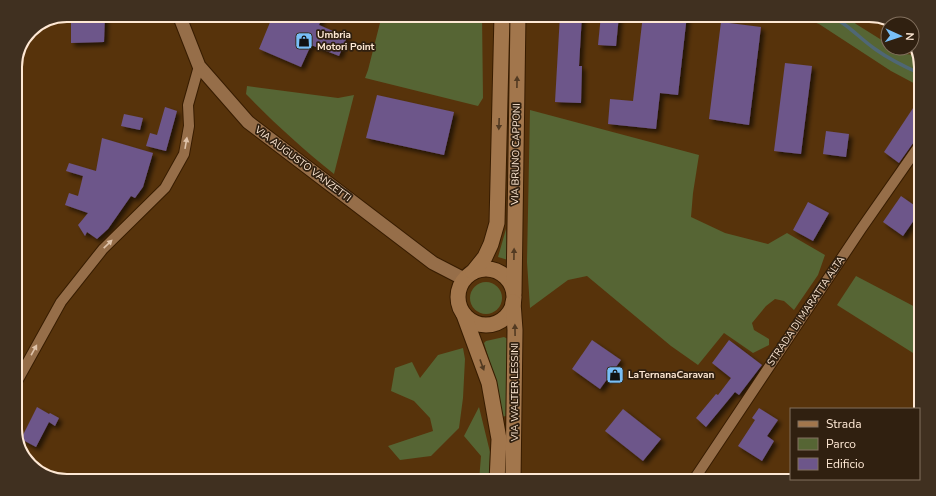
<svg xmlns="http://www.w3.org/2000/svg" width="936" height="496" viewBox="0 0 936 496" font-family="'Nunito Sans',sans-serif">
<style>
.green{fill:#566534}
.lines{fill:none;stroke-linecap:round;stroke-linejoin:round}
.stream{stroke:#4f6775;stroke-width:3.5}
.building{fill:#6d568a;filter:url(#shadow)}
.minor-casing{stroke:#371c00;stroke-width:12}
.tertiary-casing{stroke:#371c00;stroke-width:15}
.secondary-casing{stroke:#371c00;stroke-width:17}
.minor{stroke:#966e49;stroke-width:10}
.tertiary{stroke:#966e49;stroke-width:13}
.secondary{stroke:#a2764c;stroke-width:15}
.oneway{fill:#523a22}
.oneway2{fill:#dfc3aa}
.labels{text-anchor:middle;dominant-baseline:central;stroke-width:3.5;stroke-linejoin:round;paint-order:stroke}
.poi-label{font-size:10px;font-weight:bold;fill:#fee8d4;stroke:#302010;text-anchor:start}
.street-label{font-size:10px;fill:#fee8d4;stroke:#302010}
.rim{fill:none;stroke:#fee8d4;stroke-width:2}
</style>
<defs>
<filter id="shadow"><feDropShadow dx="3.5" dy="3.5" stdDeviation="2" flood-color="#0009"/></filter>
</defs>
<rect width="100%" height="100%" fill="#57330b"/>
<g class="green">
<path d="M382,15H482L483,98L478,106L365,78L368,70Z"/>
<path d="M794,15H847L856,24L888,44V48H894L903,54L918,55L921,64V87L891,71L819,24Z"/>
<path d="M247,86L338,98L354,95L334,174C303,149 274,123 246,94Z"/>
<path d="M530,110L699,155L693,193L691,217L725,233L768,244L787,233L825,255L818,275L794,310L784,301L775,299L766,306L752,323L754,330L769,339V345L753,353L724,333L698,365L671,346L587,276L568,280L530,308L527,262Z"/>
<path d="M506,229L508,260L498,257Z"/>
<path d="M856,276L921,310V358L837,305Z"/>
<circle cx="486" cy="298" r="16"/>
<path d="M504,337L508,339L506,416L501,417L495,380L484,343L486,341Z"/>
<path d="M463,348L465,359L463,398L459,428L431,456L400,460L388,446L433,431L430,418L414,401L391,391L395,368L412,362L420,378L438,355Z"/>
<path d="M479,407L490,452L489,481H479L481,456L464,436Z"/>
</g>
<g class="lines">
<path class="stream" d="M827,15C845,21 859,38 875,49C889,59 905,67 921,74"/>
</g>
<g class="building">
<path d="M71,15H105L104,42L71,43Z"/>
<path d="M273,15H323L319,25L347,37L339,56L311,45L301,67L259,49Z"/>
<path d="M560,15H582L579,66H582L581,103L555,102Z"/>
<path d="M601,15H619L616,46L598,45Z"/>
<path d="M643,15H687L678,95L660,93L656,129L608,124L610,99L633,101Z"/>
<path d="M721,22L761,27L749,125L709,119Z"/>
<path d="M785,63L812,66L801,154L774,151Z"/>
<path d="M377,95L454,112L444,155L366,138Z"/>
<path d="M921,96V132L899,163L884,152Z"/>
<path d="M165,107L177,111L166,151L146,146L150,133L157,135Z"/>
<path d="M124,114L143,118L140,130L121,126Z"/>
<path d="M826,131L849,134L846,157L823,154Z"/>
<path d="M102,138L153,153L143,187L135,198L131,196L108,229L97,239L87,232L85,236L78,225L88,213L65,205L69,193L78,196L83,176L66,171L69,163L96,171Z"/>
<path d="M901,196L921,210L903,236L883,222Z"/>
<path d="M808,202L829,213L813,241L793,230Z"/>
<path d="M592,340L621,360L600,389L572,369Z"/>
<path d="M729,340L762,365L739,395L735,392L706,427L696,418L716,394L718,395L731,378L712,363Z"/>
<path d="M37,407L49,414L50,413L59,418L55,426L49,422L36,447L21,439Z"/>
<path d="M759,408L778,420L767,436L774,441L762,461L738,446L755,420L752,418Z"/>
<path d="M623,409L661,439L643,461L605,431Z"/>
</g>
<g class="lines">
<defs>
<g id="minor">
<path d="M15,385L61,302L103,249L165,188L184,154L189,126L188,105L199,66"/>
<path d="M693,481L861,229L921,143"/>
</g>
<path id="tertiary" d="M179,15L199,66L248,122L433,263L464,279"/>
<g id="secondary">
<circle cx="486" cy="297" r="28"/>
<path d="M473,272L485,257L491,244L497,223L502,15"/>
<path d="M514,293L518,15"/>
<path d="M464,315L489,383L499,439L497,481"/>
<path d="M513,481L515,330L513,302"/>
</g>
</defs>
<use href="#minor" class="minor-casing"/>
<use href="#tertiary" class="tertiary-casing"/>
<use href="#secondary" class="secondary-casing"/>
<use href="#minor" class="minor"/>
<use href="#tertiary" class="tertiary"/>
<use href="#secondary" class="secondary"/>
</g>
<defs><path id="oneway-solid" d="M-6-.8H1V-3.2L6.5 0L1 3.2V.8H-6Z"/></defs>
<g class="oneway">
<use href="#oneway-solid" transform="translate(517 82) rotate(-89)"/>
<use href="#oneway-solid" transform="translate(499 124) rotate(92)"/>
<use href="#oneway-solid" transform="translate(514 254) rotate(-89)"/>
<use href="#oneway-solid" transform="translate(515 330) rotate(-91)"/>
<use href="#oneway-solid" transform="translate(482 365) rotate(70)"/>
</g>
<g class="oneway2">
<use href="#oneway-solid" transform="translate(186 143) rotate(-80)"/>
<use href="#oneway-solid" transform="translate(108 244) rotate(-44)"/>
<use href="#oneway-solid" transform="translate(34 350) rotate(-61)"/>
</g>
<defs>
<symbol id="shop-square" viewBox="-11 -11 22 22"><rect x="-9" y="-9" width="18" height="18" rx="4" fill="#78bff7" stroke="#302010"/><path d="M-5-2.5h2.3a2.7 3.5 0 0 1 5.4 0H5L5.5 6h-11ZM-1.5-2.5h3a1.5 2.3 0 0 0-3 0Z" fill="#111"/></symbol>
</defs>
<g fill-rule="evenodd">
<use href="#shop-square" x="294" y="31" width="20" height="20"/>
<use href="#shop-square" x="605" y="365" width="20" height="20"/>
</g>
<g class="labels">
<g class="poi-label">
<text x="317" y="35">Umbria<tspan x="317" dy="12">Motori Point</tspan></text>
<text x="628" y="375">LaTernanaCaravan</text>
</g>
<g class="street-label">
<text transform="translate(516 154) rotate(-89)">VIA BRUNO CAPPONI</text>
<text transform="translate(303 164) rotate(37)">VIA AUGUSTO VANZETTI</text>
<text transform="translate(806 311) rotate(-56)">STRADA DI MARATTA ALTA</text>
<text transform="translate(515 392) rotate(-90)">VIA WALTER LESSINI</text>
</g>
</g>
<path d="M0 0H936V496H0ZM67 22H869A45 45 0 0 1 914 67V429A45 45 0 0 1 869 474H67A45 45 0 0 1 22 429V67A45 45 0 0 1 67 22Z" fill="#403020" fill-rule="evenodd"/>
<path class="rim" d="M67 22H869A45 45 0 0 1 914 67V429A45 45 0 0 1 869 474H67A45 45 0 0 1 22 429V67A45 45 0 0 1 67 22Z"/>
<rect x="790" y="408" width="130" height="72" fill="#302010" stroke="#82705e"/>
<rect x="798" y="421" width="20" height="6" fill="#a2764c" stroke="#82705e"/>
<text x="826" y="428" font-size="12" fill="#fee8d4">Strada</text>
<rect x="798" y="438" width="20" height="12" fill="#566534" stroke="#82705e"/>
<text x="826" y="448" font-size="12" fill="#fee8d4">Parco</text>
<rect x="798" y="458" width="20" height="12" fill="#6d568a" stroke="#82705e"/>
<text x="826" y="468" font-size="12" fill="#fee8d4">Edificio</text>
<g transform="translate(900 36) rotate(93)"><circle r="19" fill="#302010" stroke="#82705e"/>
<path d="M0-3L7 15L0 10L-7 15Z" fill="#78bff7"/>
<text y="-6" font-size="11" font-weight="bold" text-anchor="middle" fill="#fee8d4">N</text>
</g>
</svg>
